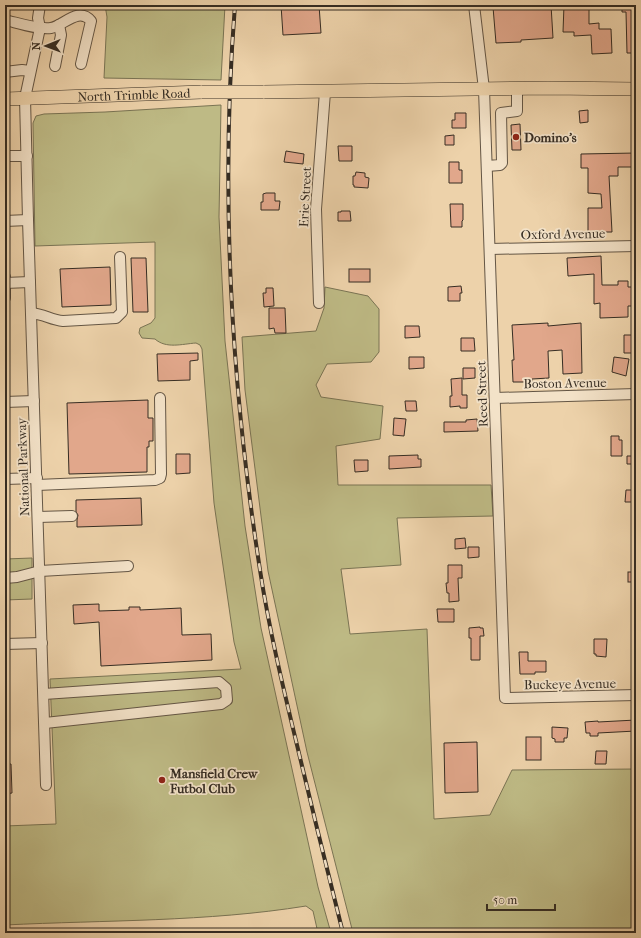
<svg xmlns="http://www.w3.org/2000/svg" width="641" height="938" viewBox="0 0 641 938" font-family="'IM FELL French Canon',serif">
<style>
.green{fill:#beba85;stroke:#7a7454}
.building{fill:#e1a78b;stroke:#362d23}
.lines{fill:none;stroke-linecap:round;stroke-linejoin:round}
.minor-casing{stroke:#645645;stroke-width:12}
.major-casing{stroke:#362d23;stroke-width:14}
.minor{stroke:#f3e2c8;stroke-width:10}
.major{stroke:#edd2aa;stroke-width:13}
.rail-casing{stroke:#362d23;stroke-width:4}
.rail{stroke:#f3e2c8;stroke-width:2.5;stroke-dasharray:8;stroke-linecap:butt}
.major-bridge-casing{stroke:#362d23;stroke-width:14;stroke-linecap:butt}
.major-bridge{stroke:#edd2aa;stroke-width:13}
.poi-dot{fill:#8f2418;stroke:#f3e2c8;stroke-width:1.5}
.labels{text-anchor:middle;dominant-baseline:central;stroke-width:3.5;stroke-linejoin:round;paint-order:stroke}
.street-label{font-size:13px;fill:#362d23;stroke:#f3e2c8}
.poi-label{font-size:13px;font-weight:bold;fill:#362d23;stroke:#f3e2c8;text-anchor:start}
</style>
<rect width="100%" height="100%" fill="#edd2aa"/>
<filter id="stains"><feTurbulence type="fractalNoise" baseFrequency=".005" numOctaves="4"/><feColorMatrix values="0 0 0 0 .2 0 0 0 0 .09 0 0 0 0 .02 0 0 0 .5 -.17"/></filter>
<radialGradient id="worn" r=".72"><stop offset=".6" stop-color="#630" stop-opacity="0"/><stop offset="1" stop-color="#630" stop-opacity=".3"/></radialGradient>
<g class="green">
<path d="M105,5H225L221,80L104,78L107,17Z"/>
<path d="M221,105L219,217L225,341L245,526L261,628L318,887L331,933H318L313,911L306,906C207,922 105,920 5,925V826L56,824L50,679L241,669L234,642L214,503L202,349L200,345L196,343C182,344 166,349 155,339L142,338L139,333L140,328L151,323L155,318V242L35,246L33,123L36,116L44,114L105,112Z"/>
<path d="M325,287L368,296L379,309V352L371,362L327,364L316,385L321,397L383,406L380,439L336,446L338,485H491L493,516L397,518L401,565L341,569L350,634L427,629L434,819L490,815L512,770L636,769V933H353L307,752L268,571L245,390L242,337L316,331L324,308Z"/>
<path d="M32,558V599L5,600V559Z"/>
</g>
<g class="building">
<path d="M281,5H319L321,33L283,35Z"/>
<path d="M509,5H551L553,38L521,40V42L496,43L493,7Z"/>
<path d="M564,5H589V24L599,23V29H611L612,53L592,54L591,35L574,36V32H563Z"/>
<path d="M622,5H636V53H627L626,12H622Z"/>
<path d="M588,110V122L580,123L579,111Z"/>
<path d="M455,113H466V128H452V120H455Z"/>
<path d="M520,124L521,150H512L511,125Z"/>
<path d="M454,135V145H445V136Z"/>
<path d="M338,146H352V161H339Z"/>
<path d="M286,151L304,154L303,164L284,162Z"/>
<path d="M636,153V167H618V176H609L612,232H588V208H602L601,194L588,193V168H581V154Z"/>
<path d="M449,162H459V170H462V183H449Z"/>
<path d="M356,172L365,173V177L369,178L368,188L354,187V185H353V176H355Z"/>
<path d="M266,193H275V201H280L279,210H261V202H263V194Z"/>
<path d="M450,204H463V220L462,221V227H451Z"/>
<path d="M341,211H350L351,221H338V212H341Z"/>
<path d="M601,256L602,285H618V281H628V287H636V306H628V317L600,318V303L594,304V274L568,276L567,258Z"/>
<path d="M131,258H146L148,312H133Z"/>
<path d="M110,267L111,305L62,307L60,269Z"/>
<rect x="349" y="269" width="21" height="13"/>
<path d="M461,286L462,293H460V301H448V287Z"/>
<path d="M266,288H273L274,306L264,307L263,293H266Z"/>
<path d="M269,308H285L286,333H275L274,328L269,329Z"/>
<path d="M548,323V326L581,323L582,373L563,374L562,350L548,351L549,378L532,379V382H513L512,360H514L512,325Z"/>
<path d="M405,326H419L420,337L405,338Z"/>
<path d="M624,335H634L635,353H624Z"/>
<path d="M461,338H474L475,351H461Z"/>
<path d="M198,353V360L190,361V380L158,381L157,354Z"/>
<path d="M409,357H424V368L409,369Z"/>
<path d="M614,357L629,359L626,376L612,372Z"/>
<path d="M463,368H475V378L463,379Z"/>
<path d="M462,378V395H467V408H460V406L450,407V396H452L451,379Z"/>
<path d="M148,400V418H153V441H149V447H147V472L69,474L67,403Z"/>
<path d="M405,401H416L417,411H406Z"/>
<path d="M394,418L406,419L404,436L393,435Z"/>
<path d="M477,419L478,431L444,432V422H466V420Z"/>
<path d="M611,436H619V440H622V456H611Z"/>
<path d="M176,454H190V473L176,474Z"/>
<path d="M418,455V459H421V467L389,469V456Z"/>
<path d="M627,456H634L635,464H627Z"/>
<path d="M354,460H368V471L355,472Z"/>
<path d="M626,490H636V502H625Z"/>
<path d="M141,498L142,525L77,527V520L78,515L76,512V500Z"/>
<path d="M465,538L466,548L455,549V539Z"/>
<path d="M468,547H479V557L468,558Z"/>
<path d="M448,565H462V578H458L459,601L449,602V593H447L446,583H448Z"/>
<rect x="628" y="572" width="8" height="10"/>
<path d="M99,604V611L129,610V607H140V610L181,608L182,635L211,634L212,660L101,666L99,622L74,624L73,605Z"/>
<path d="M437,609H454V622H438Z"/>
<path d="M480,627V628H483L484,636H480V660H471V638H469V628Z"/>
<path d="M594,639H607L606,657L596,656V654H594Z"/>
<path d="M519,652H528V661H546V672H535V674H520Z"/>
<path d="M636,720V731L598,733V736H590V733H586L585,722L598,721V722Z"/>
<path d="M552,727L568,728L567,738H564V742H555V739L552,738Z"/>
<rect x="526" y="737" width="15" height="23"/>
<path d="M477,742L478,792L445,793L444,743Z"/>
<path d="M596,751H607L606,764H595Z"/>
<path d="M5,764H11L12,793L5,794Z"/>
</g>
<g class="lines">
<defs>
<g id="minor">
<path d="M40,5L38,18L40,28L25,98L28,220L46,785"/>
<path d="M474,5L484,89L505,698L636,695"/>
<path d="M5,20C18,23 39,30 51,28C63,26 79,6 91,21L81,64"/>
<path d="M55,66L61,35L59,25"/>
<path d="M5,72L22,70L30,71"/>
<path d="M5,156H27"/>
<path d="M487,166L500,165L502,163L501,113L517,111V89"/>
<path d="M5,221L28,220"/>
<path d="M490,249L636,246"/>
<path d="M5,277V298"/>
<path d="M5,283L30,282"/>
<path d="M319,303L316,209L325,92"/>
<path d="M31,313C44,314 51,320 63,321L116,318L122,312L120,257"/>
<path d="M495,398L636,394"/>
<path d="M5,402L34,401"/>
<path d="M5,479L37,478"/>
<path d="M37,485L155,480L160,478L161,474L160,398"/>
<path d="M38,517L72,516"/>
<path d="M5,578L17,577L40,571L128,566"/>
<path d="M5,644L42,643"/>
<path d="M44,694L219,682L226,688L227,700L221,704L45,723"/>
</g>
<g id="major">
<path d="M263,92L548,88L636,89"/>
<path id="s1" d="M5,99L202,92"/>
</g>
</defs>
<use href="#minor" class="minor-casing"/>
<use href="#major" class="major-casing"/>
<use href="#minor" class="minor"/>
<use href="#major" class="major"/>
<defs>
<path id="rail" d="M235,5C220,193 231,383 260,570C269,629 283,687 297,745C312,808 327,870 343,933"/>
</defs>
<use href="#rail" class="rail-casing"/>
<use href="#rail" class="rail"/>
<defs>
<path id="major-bridge" d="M202,92H263"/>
</defs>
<use href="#major-bridge" class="major-bridge-casing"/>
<use href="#major-bridge" class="major-bridge"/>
</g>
<g class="poi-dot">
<circle cx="516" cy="137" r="4"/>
<circle cx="162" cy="780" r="4"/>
</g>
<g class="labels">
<g class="street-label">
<text stroke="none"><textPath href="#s1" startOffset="129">North Trimble Road</textPath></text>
<text transform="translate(305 197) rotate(-87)">Erie Street</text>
<text transform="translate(563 234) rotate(-1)">Oxford Avenue</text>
<text transform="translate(565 383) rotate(-1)">Boston Avenue</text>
<text transform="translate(482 394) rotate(-92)">Reed Street</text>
<text transform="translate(23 467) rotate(-92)">National Parkway</text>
<text transform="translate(570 684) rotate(-1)">Buckeye Avenue</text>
</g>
<g class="poi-label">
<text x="524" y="137">Domino's</text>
<text x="170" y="773">Mansfield Crew<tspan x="170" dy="15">Futbol Club</tspan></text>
</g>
</g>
<rect width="641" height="938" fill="none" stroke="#edd2aa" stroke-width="20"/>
<rect x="6" y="6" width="629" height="926" fill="none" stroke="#362d23" stroke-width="2"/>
<rect x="10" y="10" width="621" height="918" fill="none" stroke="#362d23"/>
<g transform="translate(46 46) rotate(269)" stroke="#f3e2c8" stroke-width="3" paint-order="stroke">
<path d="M0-3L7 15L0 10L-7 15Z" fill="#362d23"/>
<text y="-6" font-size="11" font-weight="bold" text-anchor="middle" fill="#362d23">N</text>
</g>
<path d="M487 904v6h68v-6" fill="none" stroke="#362d23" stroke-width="2"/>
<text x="493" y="904" font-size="12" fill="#362d23" stroke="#f3e2c8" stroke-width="3" paint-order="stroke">50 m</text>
<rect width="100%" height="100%" filter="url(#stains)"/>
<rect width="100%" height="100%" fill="url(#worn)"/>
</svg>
